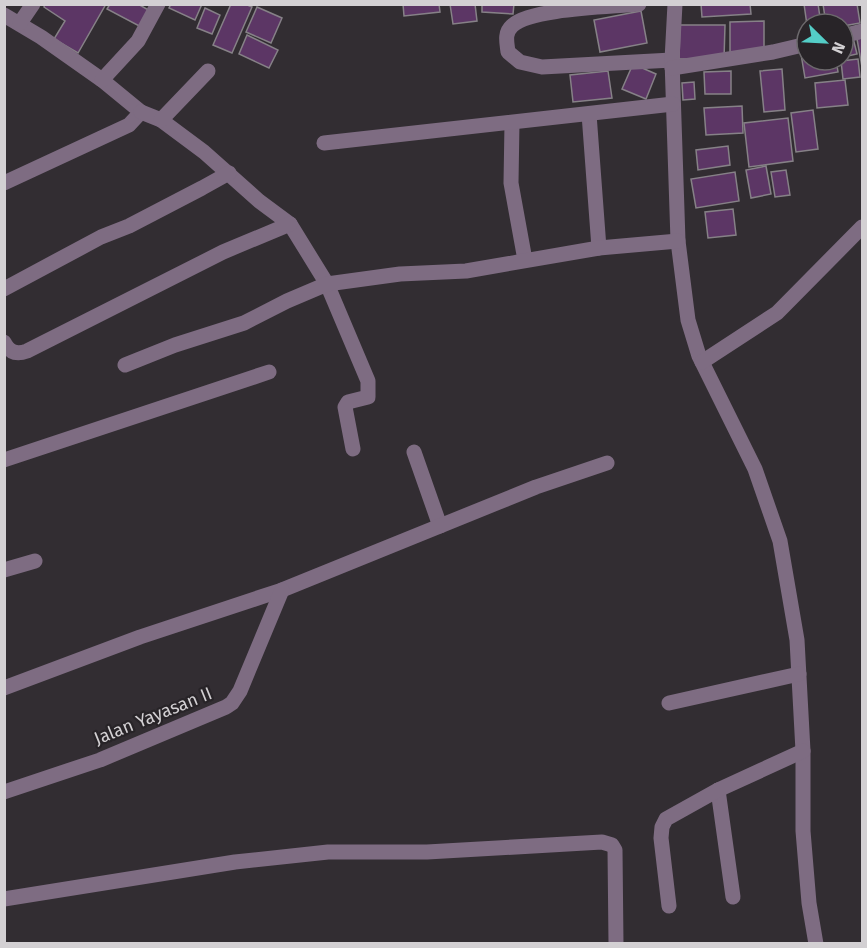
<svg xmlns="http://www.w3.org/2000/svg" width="867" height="948" viewBox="0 0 867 948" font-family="'Fira Sans',sans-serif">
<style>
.building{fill:#5c3665;stroke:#868187;stroke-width:1.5}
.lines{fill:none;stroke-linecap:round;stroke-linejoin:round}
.minor{stroke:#7e6c82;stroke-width:15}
.labels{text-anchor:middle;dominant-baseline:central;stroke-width:4.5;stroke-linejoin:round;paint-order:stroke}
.street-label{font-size:18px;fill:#d3d0d3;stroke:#282428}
</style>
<rect width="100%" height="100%" fill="#322d32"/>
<g class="building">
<path d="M45,4H106L78,53L54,39L65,21L44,7Z"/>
<path d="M110,4H138L152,12L143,28L107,9Z"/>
<path d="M171,4H202L195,20L169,8Z"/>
<path d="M231,4H245L252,7L232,53L213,45Z"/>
<path d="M403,4H439L440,12L404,16Z"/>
<path d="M450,4H475L477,21L453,24Z"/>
<path d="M482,4H514L513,14L482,12Z"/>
<path d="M701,4H750L751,14L702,17Z"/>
<path d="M804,4H818L821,24L807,25Z"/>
<path d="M823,4H857L860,23L843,26V24H826Z"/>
<path d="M257,7L282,18L271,43L246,32Z"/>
<path d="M205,8L220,15L212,34L197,28Z"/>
<path d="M641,11L647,43L600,52L594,20Z"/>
<path d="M764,21V51L730,52V22Z"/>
<path d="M680,25H725L724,59H679Z"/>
<path d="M247,35L278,50L269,68L239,54Z"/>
<path d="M853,38L857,54L843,57V40Z"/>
<path d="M862,38V67L857,39Z"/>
<path d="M807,47V60H836L838,72L805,78L800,48Z"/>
<path d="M858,59L860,77L843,79L841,61Z"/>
<path d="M633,64L656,74L646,99L622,89Z"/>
<path d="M782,69L785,110L764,112L760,71Z"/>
<path d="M608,71L612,98L573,102L570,75Z"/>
<path d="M731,71V94H705L704,72Z"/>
<path d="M845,80L848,105L817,108L815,83Z"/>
<path d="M694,82L695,99L683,100L682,83Z"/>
<path d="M742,106L743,133L706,135L704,108Z"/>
<path d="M813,110L818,149L796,152L791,113Z"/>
<path d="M788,118L793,161L749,167L744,123Z"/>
<path d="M728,146L730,165L698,170L696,150Z"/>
<path d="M766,166L771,194L751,198L746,170Z"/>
<path d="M786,170L790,195L775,197L771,172Z"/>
<path d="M735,172L739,201L696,208L691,179Z"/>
<path d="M733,209L736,235L708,238L705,212Z"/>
</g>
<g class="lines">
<g class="minor">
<path d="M639,4C612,7 530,8 512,26C504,33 507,43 508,52L520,62L542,67L672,60"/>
<path d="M675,4L672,60L678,241L688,320L699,356L755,469L780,541L797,640L803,751V831L809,903L816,944"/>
<path d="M4,15L41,37L102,80L141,112L129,125L4,183"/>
<path d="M20,23L33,4"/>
<path d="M843,36L862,31"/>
<path d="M672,68L773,52L807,44"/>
<path d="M102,80L138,41L158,4"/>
<path d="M141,112L161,120L204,152L259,201L290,224L327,284L368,381V397L348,402L345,407L353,449"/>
<path d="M589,114L599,248"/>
<path d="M161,120L208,71"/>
<path d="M512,123L511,183L525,260"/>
<path d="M324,143L673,104"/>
<path d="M4,289L101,237L129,226L202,188L229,173"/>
<path d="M4,342C9,352 16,355 27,351L223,252L290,224"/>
<path d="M702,362L777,313L862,227"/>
<path d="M125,365L175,345L244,323L287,301L327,284L400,274L466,271L599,248L678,241"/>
<path d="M414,452L440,526"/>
<path d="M4,460L269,372"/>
<path d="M4,570L35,561"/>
<path d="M4,688L140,637L282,590L536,487L607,463"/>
<path d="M669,703L799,674"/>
<path d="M718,790L733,897"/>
<path d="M4,792L100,760L226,707L232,703L240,691L282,590"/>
<path d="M4,899L235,862L328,852H427L602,842L612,845L615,850L616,944"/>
<path d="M669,906L661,838L662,827L666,819L718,790L803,751"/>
</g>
</g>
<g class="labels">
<g class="street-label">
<text transform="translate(153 716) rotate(-22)">Jalan Yayasan II</text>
</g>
</g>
<rect width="867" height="948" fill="none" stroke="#d3d0d3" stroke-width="12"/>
<g transform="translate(825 42) rotate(114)"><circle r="28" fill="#282428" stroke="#6c696c" stroke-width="1.5"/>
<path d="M0-4.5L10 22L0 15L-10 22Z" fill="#54cdc7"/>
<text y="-9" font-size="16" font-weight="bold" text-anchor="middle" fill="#d3d0d3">N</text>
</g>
</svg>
